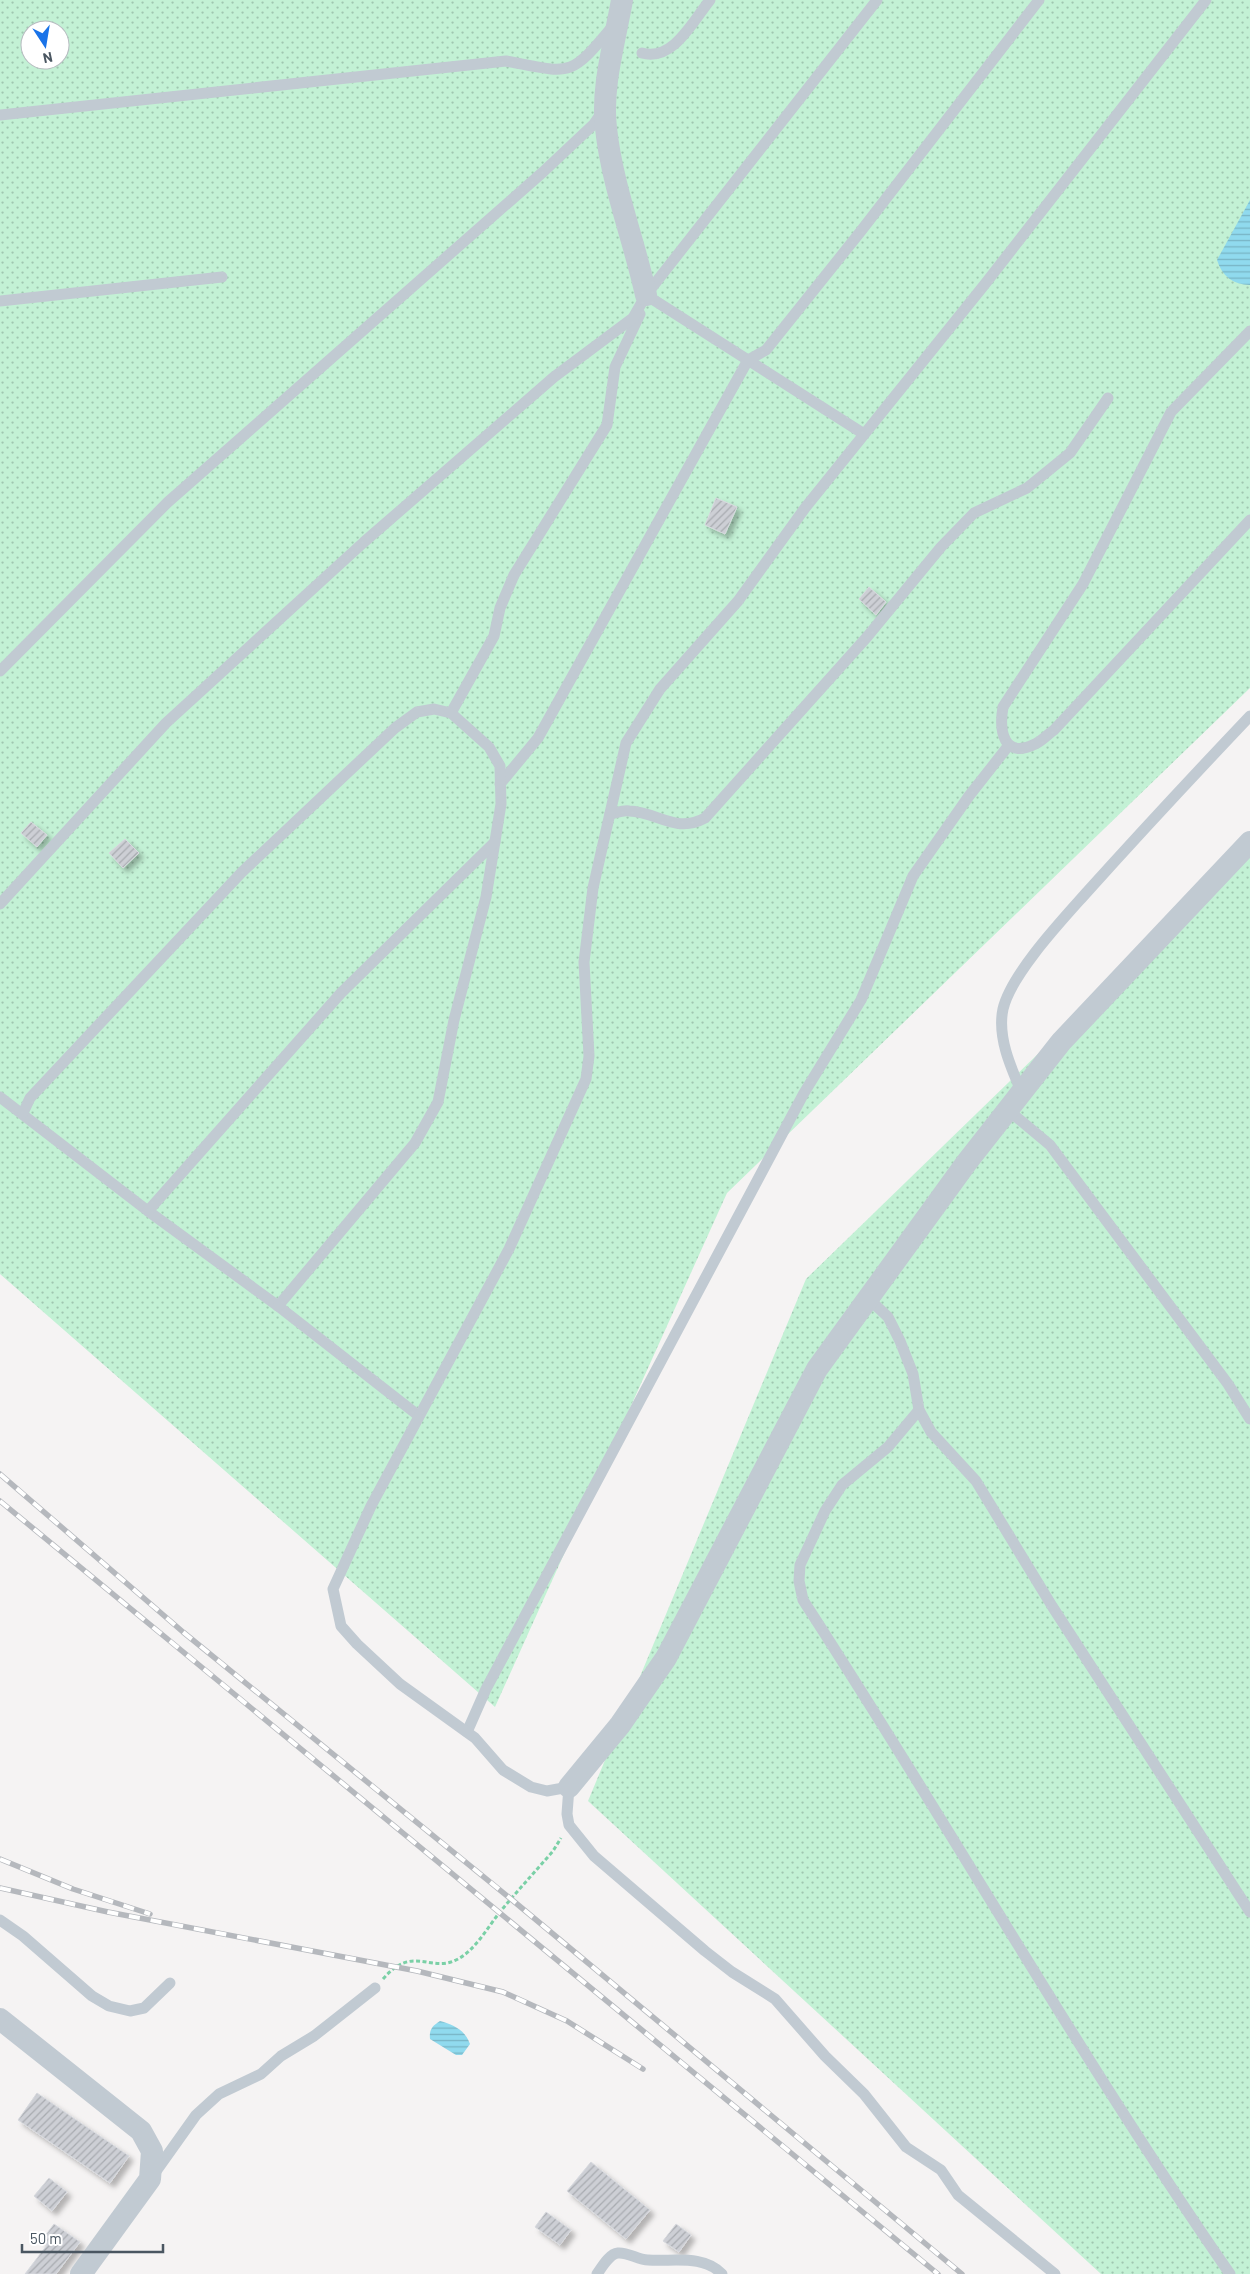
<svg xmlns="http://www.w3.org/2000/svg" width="1250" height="2274" viewBox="0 0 1250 2274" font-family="Barlow,sans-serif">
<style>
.garden{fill:url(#garden-dots);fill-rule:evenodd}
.water{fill:url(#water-rules)}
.building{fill:url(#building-hatch);stroke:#d7d9de;filter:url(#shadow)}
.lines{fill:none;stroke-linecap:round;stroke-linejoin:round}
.path{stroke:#7ad0a6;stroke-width:3;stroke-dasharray:4 2.5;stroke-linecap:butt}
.lane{stroke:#c1cad2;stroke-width:11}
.street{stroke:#c1cad2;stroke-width:22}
.rail-casing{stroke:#b5b8bd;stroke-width:5.5}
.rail{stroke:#fff;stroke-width:4;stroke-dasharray:11;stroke-linecap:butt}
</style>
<defs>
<pattern id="garden-dots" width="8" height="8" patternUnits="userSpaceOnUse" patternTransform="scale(1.25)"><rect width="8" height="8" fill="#c3f1d5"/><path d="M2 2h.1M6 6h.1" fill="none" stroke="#a0c6b0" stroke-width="1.8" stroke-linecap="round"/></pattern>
<pattern id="water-rules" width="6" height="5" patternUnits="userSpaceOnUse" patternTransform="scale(1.25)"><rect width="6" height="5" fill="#90daee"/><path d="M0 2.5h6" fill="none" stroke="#78b4c4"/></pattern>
<pattern id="building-hatch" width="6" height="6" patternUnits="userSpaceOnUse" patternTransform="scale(1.25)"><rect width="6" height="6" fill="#cdcfd5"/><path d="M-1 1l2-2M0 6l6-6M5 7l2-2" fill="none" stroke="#a8abb0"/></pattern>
<filter id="shadow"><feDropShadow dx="4.5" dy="4.5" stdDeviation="2.5" flood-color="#0004"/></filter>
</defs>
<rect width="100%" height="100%" fill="#f5f3f3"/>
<g class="garden">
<path d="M0,0H1250V688L727,1193L495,1707L0,1274ZM30,30H60V60H30Z"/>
<path d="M1250,848V2274H1101L588,1801L806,1279Z"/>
</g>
<g class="water">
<path d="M1250,200V285C1233,285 1222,276 1217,260Z"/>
<path d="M440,2021C454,2025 465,2030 470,2044L462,2055H456L430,2039C429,2030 432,2026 440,2021Z"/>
</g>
<g class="building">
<path d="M716,498L737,507L725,534L705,525Z"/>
<path d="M869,587L886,602L876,615L859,599Z"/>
<path d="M31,822L47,835L37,847L21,833Z"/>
<path d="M125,839L139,853L123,868L109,853Z"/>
<path d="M37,2093L129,2156L110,2183L18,2120Z"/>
<path d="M591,2162L650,2210L626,2239L567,2191Z"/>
<path d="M49,2178L67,2192L52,2211L34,2196Z"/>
<path d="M546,2212L571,2230L560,2245L535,2227Z"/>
<path d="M54,2224L80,2242L56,2274H25L47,2245L41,2241Z"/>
<path d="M676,2224L691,2235L679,2252L663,2241Z"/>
</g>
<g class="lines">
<path class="path" d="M383,1979C413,1944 430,1973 456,1960C475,1951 487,1928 500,1912C517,1891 535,1872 553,1851L561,1838"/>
<g class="lane">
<path d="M642,53C673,62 693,21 710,0"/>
<path d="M0,115L506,61C570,73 569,79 612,27"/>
<path d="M646,295L864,434"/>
<path d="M0,301L222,277"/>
<path d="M1250,331L1171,412L1083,584L1003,707C999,730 1003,760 1035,744C1042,741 1048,734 1054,730L1250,520"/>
<path d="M0,671L168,502L543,172L594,124L603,111"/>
<path d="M451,713L494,636L500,608L514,575L607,425L615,367L640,314"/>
<path d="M500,784L538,738L748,360L766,350L861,231L1039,0"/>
<path d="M610,814C616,813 623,810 629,811C658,812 676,834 705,818L867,637L941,547L974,513L1027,488L1070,453L1108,398"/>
<path d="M0,904L166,723L364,542L554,377L633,318L646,295L877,0"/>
<path d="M1022,1093C1011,1068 997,1037 1003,1009C1011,974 1063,919 1087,892C1141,832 1195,774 1250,716"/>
<path d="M0,1097L148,1211L278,1306L419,1416"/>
<path d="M1008,1110L1050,1145L1228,1384L1250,1419"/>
<path d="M23,1113L30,1098L242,872L395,728L417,712L434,709L451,713L489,747L500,766L501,804L486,897L454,1020L438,1102L415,1143L278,1306"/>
<path d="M148,1211L341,993L495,842"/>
<path d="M869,1299L888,1317L900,1341L913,1374L919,1410L931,1432L976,1481L1052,1606L1250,1912"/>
<path d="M919,1410L888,1447L842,1485L825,1511L800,1565L799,1581L803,1600C948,1823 1079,2056 1230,2274"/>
<path d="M467,1732L486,1689L804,1093L861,1000L913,876L969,796L1009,745"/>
<path d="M0,1920L23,1936L92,1996L109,2006L130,2011L144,2008L170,1983"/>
<path d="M154,2174L196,2115L219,2094L261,2074L281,2056L314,2036L375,1988"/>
<path d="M597,2274C602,2267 609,2254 618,2253C628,2252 638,2260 648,2260C672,2262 703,2254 722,2274"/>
<path d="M1055,2274L958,2195L941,2170L906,2147L864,2094L825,2056L775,1999L732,1972L705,1951L594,1856L569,1825L567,1814L569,1787L547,1791L531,1787L503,1770L475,1738L400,1684L357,1644L341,1626L333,1589L371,1506L509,1249L586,1079L589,1056L584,962L593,888L626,743L660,689L738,601L805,508L985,284L1206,0"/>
</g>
<g class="street">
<path d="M622,0C615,41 601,87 606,128C612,185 634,240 646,295"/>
<path d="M569,1787L620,1725L666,1658L817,1369L967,1162L1061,1042L1250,842"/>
<path d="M0,2019L141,2131L152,2151L150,2179L81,2274"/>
</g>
<defs>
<g id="rail">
<path d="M0,1474L183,1632L511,1899L962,2274"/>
<path d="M0,1501L938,2274"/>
<path d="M0,1859L73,1889L150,1914"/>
<path d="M0,1888L108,1912L417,1971L503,1992L567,2021L643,2069"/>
</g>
</defs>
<use href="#rail" class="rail-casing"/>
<use href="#rail" class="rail"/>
</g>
<g transform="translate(45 45) rotate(168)"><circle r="24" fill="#ffffff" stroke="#b7bbc0"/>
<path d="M0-4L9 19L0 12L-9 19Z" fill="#1a73e8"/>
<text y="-8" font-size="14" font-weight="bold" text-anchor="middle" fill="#4a5661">N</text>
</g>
<path d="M22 2244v8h141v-8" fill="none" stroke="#4a5661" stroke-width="2.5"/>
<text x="30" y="2244" font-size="15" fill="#4a5661" stroke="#ffffff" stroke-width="4" paint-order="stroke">50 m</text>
</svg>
